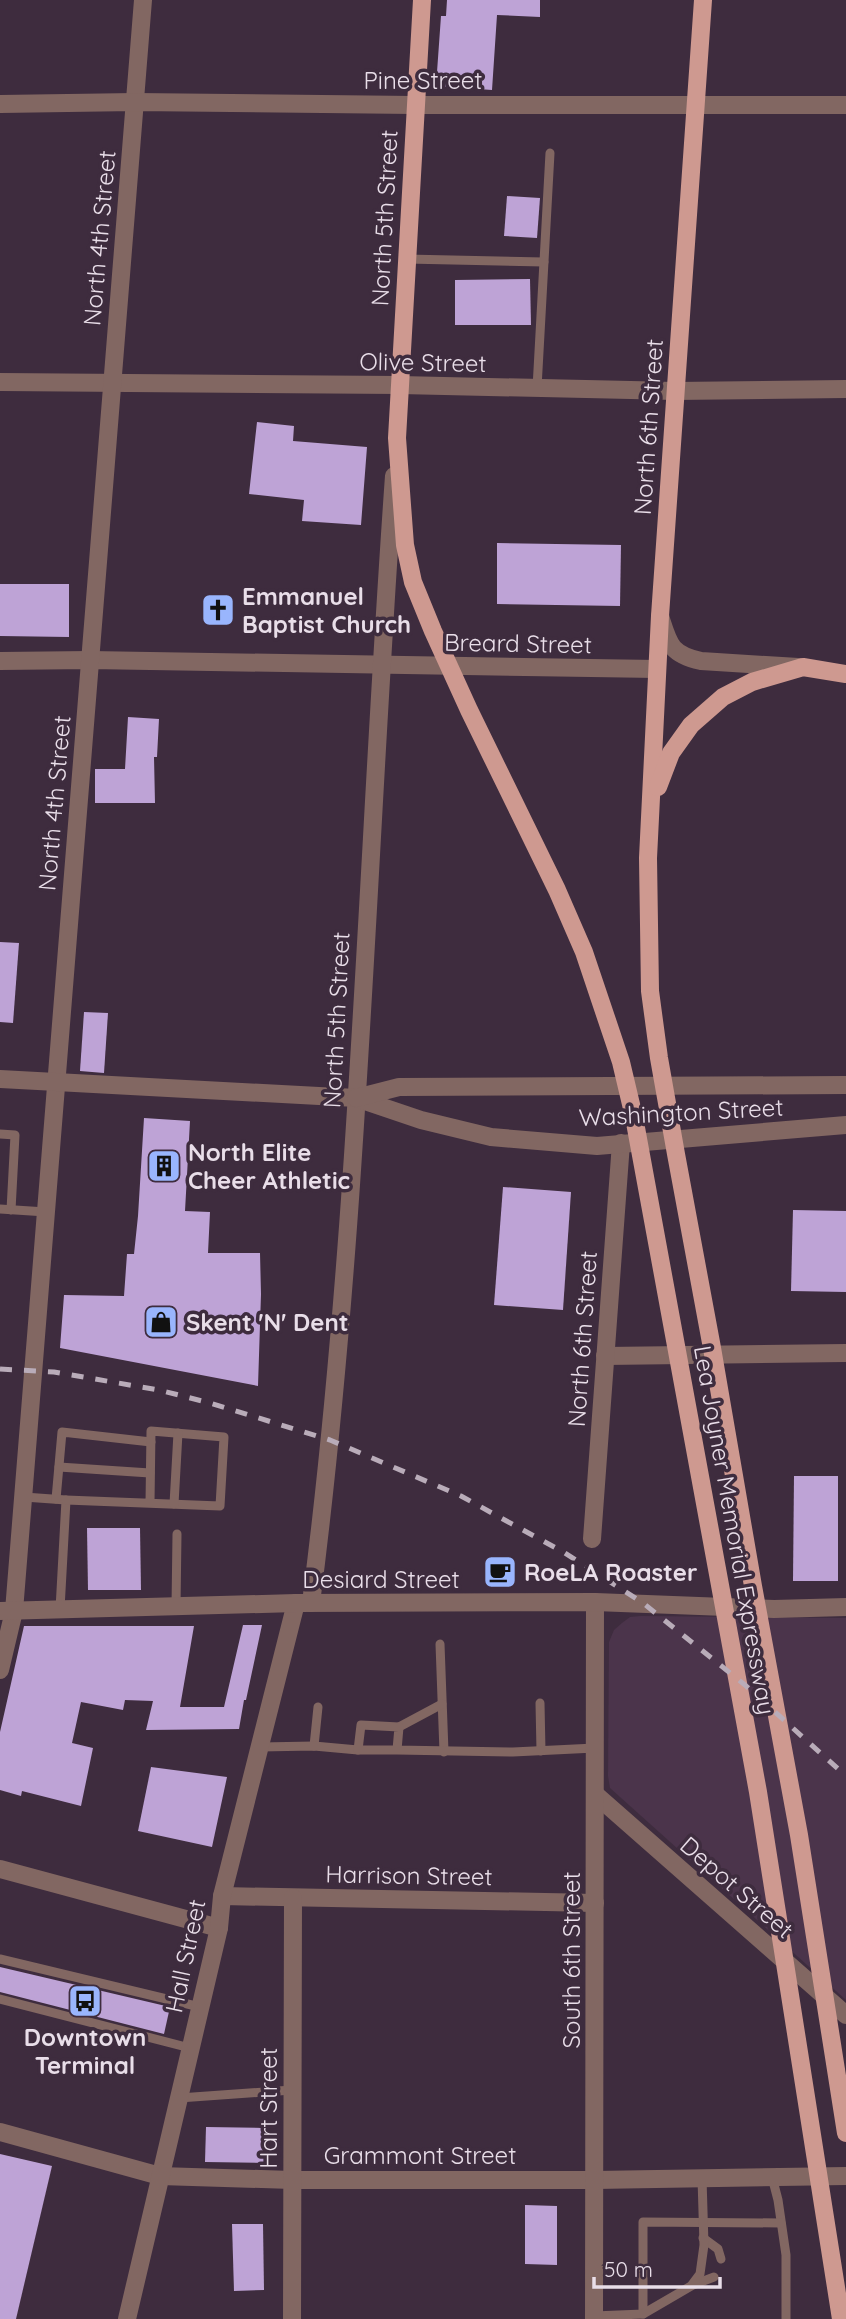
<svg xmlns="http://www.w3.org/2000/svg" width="846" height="2319" viewBox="0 0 846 2319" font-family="Quicksand,sans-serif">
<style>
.built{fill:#4b344b}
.building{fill:#bea3d6}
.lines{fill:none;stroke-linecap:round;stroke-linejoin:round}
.service{stroke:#826762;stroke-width:9}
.minor{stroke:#826762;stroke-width:18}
.tertiary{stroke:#826762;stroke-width:18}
.primary{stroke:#ce9990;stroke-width:18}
.rail{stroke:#b9acb9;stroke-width:5;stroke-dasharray:12 12;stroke-linecap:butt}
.labels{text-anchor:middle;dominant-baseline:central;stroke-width:7;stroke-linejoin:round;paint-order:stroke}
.street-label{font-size:24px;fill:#e9dee9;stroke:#3e2c3e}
.poi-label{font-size:24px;font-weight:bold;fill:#e9dee9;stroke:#3e2c3e;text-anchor:start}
</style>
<rect width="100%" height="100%" fill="#3e2c3e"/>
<path class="built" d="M641,1616L846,1618V2000L610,1788L608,1776L609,1642L614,1630L622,1623L630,1617Z"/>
<g class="building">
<path d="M447,0H540V17L497,15L492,90L436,86L441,16H446Z"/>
<path d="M507,196L540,198L537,238L504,236Z"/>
<path d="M530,279L531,325H455V280Z"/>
<path d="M257,422L294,426L293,441L367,447L361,525L302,521L304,500L249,494Z"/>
<path d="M497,543L621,545L620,606L497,604Z"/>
<path d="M0,584H69V637L0,636Z"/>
<path d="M128,717L159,719L157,757H154L155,803H95V769H125Z"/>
<path d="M0,942L19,943L13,1023L0,1022Z"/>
<path d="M84,1012L108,1013L104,1073L80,1071Z"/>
<path d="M144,1118L190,1121L185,1211L210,1212L208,1253H260L261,1294L258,1386L60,1348L64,1295L124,1296L127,1254H134L138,1216Z"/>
<path d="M503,1187L571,1192L563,1310L494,1305Z"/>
<path d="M793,1210L846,1211V1292L791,1291Z"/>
<path d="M794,1476H838V1581H793Z"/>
<path d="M87,1528H140L141,1590H88Z"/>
<path d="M243,1625H262L246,1700H244L239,1729L146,1730L153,1701L125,1700L123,1710L81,1702L72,1743L93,1748L81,1806L22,1791L21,1796L0,1790V1732L24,1626H194L180,1707H224Z"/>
<path d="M151,1767L227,1777L212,1847L138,1831Z"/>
<path d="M0,1967L170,2007L164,2034L0,1992Z"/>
<path d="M206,2127L267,2128V2163L205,2162Z"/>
<path d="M0,2154L52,2166L16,2319H0Z"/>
<path d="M525,2205L557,2206V2265L525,2264Z"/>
<path d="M232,2224H263L264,2290L234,2291Z"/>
</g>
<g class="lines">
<g class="service">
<path d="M406,259L544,262"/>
<path d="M537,388L550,153"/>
<path d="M0,1134L15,1135L11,1210"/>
<path d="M0,1209L46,1212"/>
<path d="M59,1467L150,1473"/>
<path d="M24,1497L66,1500L60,1609"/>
<path d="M56,1499L62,1432L151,1442"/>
<path d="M66,1500L220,1506L224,1437L151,1431L150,1503"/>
<path d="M174,1504L178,1433"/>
<path d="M176,1606L177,1534"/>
<path d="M440,1644L444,1752"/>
<path d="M540,1703L541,1751"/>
<path d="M399,1727L442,1704"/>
<path d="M314,1746L318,1707"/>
<path d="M260,1747L314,1746L358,1750"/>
<path d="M397,1750H358L361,1725L399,1727L397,1750L513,1752L595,1748"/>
<path d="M0,1959L200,2007"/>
<path d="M0,1999L190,2048"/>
<path d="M179,2098L292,2090"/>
<path d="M772,2177L778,2200L786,2255V2319"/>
<path d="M703,2238L718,2249L721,2259"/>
<path d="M693,2285L714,2277"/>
<path d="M643,2314V2222L781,2223"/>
<path d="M594,2316L643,2314L691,2286L700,2274L704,2245L702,2178"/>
</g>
<g class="minor">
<path d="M0,382L400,385L675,391L846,389"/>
<path d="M660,616C669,644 670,654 701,661L798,667"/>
<path d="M0,661L90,660L657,669"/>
<path d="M605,1356L846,1353"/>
<path d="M592,1539L621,1143"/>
<path d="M311,1603C359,1230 367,852 394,476"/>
<path d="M0,1670L14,1611L143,0"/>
<path d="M596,1795L846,2015"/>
<path d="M0,1869L219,1928"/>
<path d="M222,1896L595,1903"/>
<path d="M0,2132L160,2176L292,2180H595L846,2176"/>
<path d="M127,2319L219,1928L222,1896L296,1603"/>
<path d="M292,2319L293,1898"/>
<path d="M594,2319L595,1602"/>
</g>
<g class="tertiary">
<path d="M0,104L135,102L414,105H846"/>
<path d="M0,1079L356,1098L421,1120L491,1137L597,1146L846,1125"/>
<path d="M356,1098L399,1087L846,1085"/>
<path d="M0,1611L296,1603L595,1602L774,1609L846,1607"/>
</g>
<g class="primary">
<path d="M422,0L397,438L405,545L413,582L433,631L469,710L557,890L584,952L621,1062L634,1117L758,1792L841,2319"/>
<path d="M703,0L660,616L648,858L650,991L659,1058L676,1154L712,1348L753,1586L799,1835L846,2133"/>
<path d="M658,787L671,753L691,725L723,697L752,682L803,667L846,674"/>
</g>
<path class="rail" d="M0,1369L54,1372L159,1390L210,1403L330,1440L461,1496L565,1553L643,1603L745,1685L846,1776"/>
</g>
<defs>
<symbol id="church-square" viewBox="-11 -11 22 22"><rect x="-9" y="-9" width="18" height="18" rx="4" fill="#99b5fd" stroke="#3e2c3e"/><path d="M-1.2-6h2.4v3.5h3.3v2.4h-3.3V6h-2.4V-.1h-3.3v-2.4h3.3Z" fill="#111"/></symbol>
<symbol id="building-square" viewBox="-11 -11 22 22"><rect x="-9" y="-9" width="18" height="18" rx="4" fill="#99b5fd" stroke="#3e2c3e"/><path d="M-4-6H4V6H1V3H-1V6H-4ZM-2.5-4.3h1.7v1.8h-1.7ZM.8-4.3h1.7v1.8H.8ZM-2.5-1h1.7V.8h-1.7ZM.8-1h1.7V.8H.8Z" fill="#111"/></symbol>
<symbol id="shop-square" viewBox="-11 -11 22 22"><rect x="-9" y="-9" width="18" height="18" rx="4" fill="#99b5fd" stroke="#3e2c3e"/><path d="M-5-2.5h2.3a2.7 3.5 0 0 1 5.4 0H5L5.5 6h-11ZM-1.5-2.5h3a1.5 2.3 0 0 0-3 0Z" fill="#111"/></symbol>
<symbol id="cafe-square" viewBox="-11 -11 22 22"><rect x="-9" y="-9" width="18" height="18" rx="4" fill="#99b5fd" stroke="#3e2c3e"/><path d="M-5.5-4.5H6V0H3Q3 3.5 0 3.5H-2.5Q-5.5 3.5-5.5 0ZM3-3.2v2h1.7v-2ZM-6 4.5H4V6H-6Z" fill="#111"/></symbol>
<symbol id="bus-square" viewBox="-11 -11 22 22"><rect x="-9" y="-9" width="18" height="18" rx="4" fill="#99b5fd" stroke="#3e2c3e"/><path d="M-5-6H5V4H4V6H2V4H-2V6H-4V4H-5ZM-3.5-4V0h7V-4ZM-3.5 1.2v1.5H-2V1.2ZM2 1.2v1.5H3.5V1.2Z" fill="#111"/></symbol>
</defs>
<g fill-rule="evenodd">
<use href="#church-square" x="199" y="591" width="38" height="38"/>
<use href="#building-square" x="145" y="1147" width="38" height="38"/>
<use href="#shop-square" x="142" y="1303" width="38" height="38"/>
<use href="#cafe-square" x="481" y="1553" width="38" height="38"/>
<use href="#bus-square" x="66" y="1982" width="38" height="38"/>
</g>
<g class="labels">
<g class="street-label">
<text x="423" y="80">Pine Street</text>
<text transform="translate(384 218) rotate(-87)">North 5th Street</text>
<text transform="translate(99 238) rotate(-85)">North 4th Street</text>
<text transform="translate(423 362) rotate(1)">Olive Street</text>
<text transform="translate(648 427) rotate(-86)">North 6th Street</text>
<text transform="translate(518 643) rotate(1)">Breard Street</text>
<text transform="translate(54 803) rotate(-85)">North 4th Street</text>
<text transform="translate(336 1020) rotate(-87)">North 5th Street</text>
<text transform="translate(681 1112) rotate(-3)">Washington Street</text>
<text transform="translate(582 1339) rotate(-86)">North 6th Street</text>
<text transform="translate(735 1530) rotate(80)">Lea Joyner Memorial Expressway</text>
<text x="381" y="1579">Desiard Street</text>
<text transform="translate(409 1875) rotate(1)">Harrison Street</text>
<text transform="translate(737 1887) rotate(41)">Depot Street</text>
<text transform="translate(185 1956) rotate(-78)">Hall Street</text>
<text transform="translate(571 1960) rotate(-90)">South 6th Street</text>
<text transform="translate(268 2108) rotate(-90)">Hart Street</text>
<text x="420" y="2155">Grammont Street</text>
</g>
<g class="poi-label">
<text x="242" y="596">Emmanuel<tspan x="242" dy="28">Baptist Church</tspan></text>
<text x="188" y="1152">North Elite<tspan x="188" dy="28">Cheer Athletic</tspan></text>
<text x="186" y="1322">Skent 'N' Dent</text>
<text x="524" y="1572">RoeLA Roaster</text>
<text x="85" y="2037" text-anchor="middle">Downtown<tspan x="85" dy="28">Terminal</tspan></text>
</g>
</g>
<path d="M594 2277v10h126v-10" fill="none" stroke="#e9dee9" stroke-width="3.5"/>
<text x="604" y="2277" font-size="21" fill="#e9dee9" stroke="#3e2c3e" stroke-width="5" paint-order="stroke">50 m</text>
</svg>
